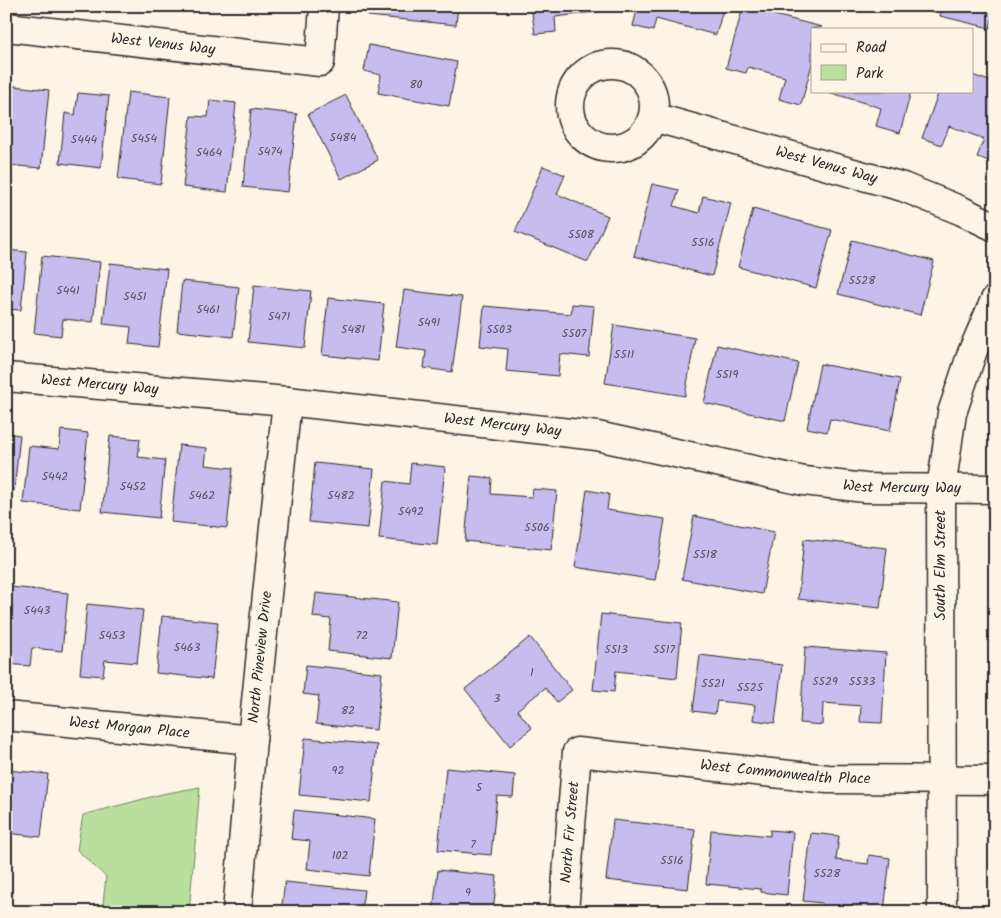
<svg xmlns="http://www.w3.org/2000/svg" width="1001" height="918" viewBox="0 0 1001 918" font-family="Kalam,sans-serif">
<style>
.green{fill:#b8df9b;stroke:#728563}
.building{fill:#c6bcee;stroke:#2b2b2b}
.lines{fill:none;stroke-linecap:round;stroke-linejoin:round}
.street-casing{stroke:#2b2b2b;stroke-width:31}
.street{stroke:#fcf5e5;stroke-width:28}
.labels{text-anchor:middle;dominant-baseline:central;stroke-width:5;stroke-linejoin:round;paint-order:stroke}
.number-label{font-size:12px;fill:#524f5c}
.street-label{font-size:15px;fill:#2b2b2b;stroke:#fcf5e5}
</style>
<rect width="100%" height="100%" fill="#fcf5e5"/>
<filter id="ink" filterUnits="userSpaceOnUse"><feTurbulence type="fractalNoise" baseFrequency=".02" numOctaves="2"/><feDisplacementMap in="SourceGraphic" scale="10" xChannelSelector="R" yChannelSelector="G"/><feConvolveMatrix kernelMatrix="1 2 1 2 8 2 1 2 1" color-interpolation-filters="sRGB"/></filter>
<g filter="url(#ink)">
<path class="green" d="M200,787L189,912H102L106,877L77,850L83,815L162,794Z"/>
<g class="building">
<path d="M369,6H458L456,25L368,16Z"/>
<path d="M531,6H612L613,10L555,17L556,32L535,34Z"/>
<path d="M638,6H724L716,35L656,19L653,31L633,26Z"/>
<path d="M942,6H995L990,28L940,16Z"/>
<path d="M743,7L822,27L812,29V64L801,105L779,99L785,77L748,67L746,73L726,68Z"/>
<path d="M369,45L457,62L449,106L378,93L381,75L364,71Z"/>
<path d="M972,75L995,83V163L977,157L984,139L949,126L942,145L922,138L939,91H972Z"/>
<path d="M6,85L49,90L41,168L6,165Z"/>
<path d="M825,91H911L900,133L876,126L881,108Z"/>
<path d="M128,92L170,97L161,184L118,179Z"/>
<path d="M78,93L109,96L101,168L60,163L65,113L75,115Z"/>
<path d="M346,95L378,160L341,179L308,114Z"/>
<path d="M210,100L236,103L227,192L183,187L191,116L208,117Z"/>
<path d="M251,109L297,114L288,192L243,187Z"/>
<path d="M543,166L565,175L557,194L608,216L588,262L515,232Z"/>
<path d="M652,184L679,190L674,206L699,213L703,196L731,203L712,276L634,256Z"/>
<path d="M753,209L832,230L816,288L738,267Z"/>
<path d="M852,240L934,261L920,315L838,294Z"/>
<path d="M6,250L27,252L21,310L6,309Z"/>
<path d="M42,256L100,262L93,322L63,319L61,336L34,333Z"/>
<path d="M110,263L167,269L158,347L129,344L131,327L103,324Z"/>
<path d="M182,281L239,287L233,337L177,331Z"/>
<path d="M254,285L311,291L305,348L248,342Z"/>
<path d="M404,290L462,297L452,372L424,368L426,351L396,347Z"/>
<path d="M328,298L384,304L378,361L322,355Z"/>
<path d="M572,304L594,306L589,357L560,354L558,376L506,371L508,349L480,346L484,306L571,314Z"/>
<path d="M614,325L695,338L685,396L605,383Z"/>
<path d="M717,345L798,363L785,421L704,403Z"/>
<path d="M820,364L900,379L890,431L830,419L827,432L807,428Z"/>
<path d="M61,430L88,433L80,509L23,503L29,446L59,449Z"/>
<path d="M6,433L20,435L14,491L6,490Z"/>
<path d="M110,436L140,439L138,457L165,460L159,518L102,512Z"/>
<path d="M179,445L207,448L205,465L233,468L227,528L171,522Z"/>
<path d="M315,463L374,469L368,528L309,522Z"/>
<path d="M411,463L445,467L437,545L379,539L385,481L409,484Z"/>
<path d="M471,476L492,478L491,494L532,497L533,489L557,491L551,550L465,541Z"/>
<path d="M587,490L609,494L607,510L665,519L655,580L575,567Z"/>
<path d="M694,516L774,532L762,594L682,579Z"/>
<path d="M804,539L887,548L880,608L798,599Z"/>
<path d="M11,587L68,593L62,651L32,648L30,666L6,664V627Z"/>
<path d="M316,593L398,602L392,658L328,651L331,619L313,617Z"/>
<path d="M87,604L143,610L137,663L105,660L103,676L80,674Z"/>
<path d="M601,614L682,623L677,678L616,671L614,692L593,690Z"/>
<path d="M162,616L218,622L212,679L156,673Z"/>
<path d="M530,637L572,690L557,702L545,688L517,710L532,728L510,746L465,689Z"/>
<path d="M805,647L886,653L882,723L860,722L861,706L823,703L822,725L800,723Z"/>
<path d="M700,655L782,665L775,723L753,720L755,705L717,701L715,714L693,711Z"/>
<path d="M306,665L382,673L376,730L316,724L319,696L303,694Z"/>
<path d="M305,738L377,745L371,802L299,795Z"/>
<path d="M446,768L515,775L513,797L497,796L491,855L438,850Z"/>
<path d="M7,770L48,774L41,837L6,833Z"/>
<path d="M294,810L375,819L369,876L307,869L310,841L291,839Z"/>
<path d="M613,820L695,829L688,889L606,880Z"/>
<path d="M711,830L770,836V830L793,832L787,895L761,892V889L706,884Z"/>
<path d="M811,833L839,836L836,860L868,864L869,855L890,858L884,911L843,905L842,912L821,911L822,903L803,901Z"/>
<path d="M995,854V909H989Z"/>
<path d="M438,870L497,876L493,912H433Z"/>
<path d="M285,882L364,890L361,912H281Z"/>
</g>
<g class="lines">
<defs>
<g id="street">
<path id="s1" d="M6,27L320,62L324,6"/>
<circle cx="612" cy="106" r="42"/>
<path id="s2" d="M653,117L903,187L962,211L995,227"/>
<path id="s3" d="M6,377L287,401L597,436L804,481L865,488L995,489"/>
<path id="s4" d="M6,716L252,740"/>
<path id="s5" d="M237,912L252,740L287,401"/>
<path id="s6" d="M564,912L577,752L828,779L995,780"/>
<path d="M942,912L941,489L952,413L972,353L995,300"/>
</g>
</defs>
<use href="#street" class="street-casing"/>
<use href="#street" class="street"/>
</g>
</g>
<g class="labels">
<g class="number-label">
<text x="416" y="84">80</text>
<text x="343" y="137">5484</text>
<text x="144" y="138">5454</text>
<text x="84" y="139">5444</text>
<text x="270" y="151">5474</text>
<text x="209" y="152">5464</text>
<text x="581" y="234">5508</text>
<text x="703" y="242">5516</text>
<text x="862" y="280">5528</text>
<text x="68" y="290">5441</text>
<text x="135" y="296">5451</text>
<text x="208" y="309">5461</text>
<text x="279" y="316">5471</text>
<text x="429" y="322">5491</text>
<text x="353" y="329">5481</text>
<text x="499" y="329">5503</text>
<text x="574" y="333">5507</text>
<text x="624" y="354">5511</text>
<text x="727" y="374">5519</text>
<text x="55" y="476">5442</text>
<text x="133" y="486">5452</text>
<text x="202" y="495">5462</text>
<text x="341" y="495">5482</text>
<text x="411" y="511">5492</text>
<text x="537" y="527">5506</text>
<text x="705" y="554">5518</text>
<text x="37" y="610">5443</text>
<text x="112" y="635">5453</text>
<text x="362" y="635">72</text>
<text x="187" y="647">5463</text>
<text x="616" y="649">5513</text>
<text x="664" y="649">5517</text>
<text x="532" y="672">1</text>
<text x="825" y="681">5529</text>
<text x="862" y="681">5533</text>
<text x="713" y="683">5521</text>
<text x="750" y="687">5525</text>
<text x="497" y="698">3</text>
<text x="348" y="710">82</text>
<text x="338" y="770">92</text>
<text x="479" y="787">5</text>
<text x="473" y="844">7</text>
<text x="340" y="855">102</text>
<text x="672" y="860">5516</text>
<text x="827" y="873">5528</text>
<text x="468" y="892">9</text>
</g>
<g class="street-label">
<text stroke="none"><textPath href="#s1" startOffset="158">West Venus Way</textPath></text>
<text stroke="none"><textPath href="#s2" startOffset="180">West Venus Way</textPath></text>
<text stroke="none"><textPath href="#s3" startOffset="94">West Mercury Way</textPath></text>
<text stroke="none"><textPath href="#s3" startOffset="499">West Mercury Way</textPath></text>
<text stroke="none"><textPath href="#s3" startOffset="904">West Mercury Way</textPath></text>
<text transform="translate(941 565) rotate(-90)">South Elm Street</text>
<text stroke="none"><textPath href="#s5" startOffset="256">North Pineview Drive</textPath></text>
<text stroke="none"><textPath href="#s4" startOffset="124">West Morgan Place</textPath></text>
<text stroke="none"><textPath href="#s6" startOffset="370">West Commonwealth Place</textPath></text>
<text stroke="none"><textPath href="#s6" startOffset="80">North Fir Street</textPath></text>
</g>
</g>
<rect width="1001" height="918" fill="none" stroke="#fcf5e5" stroke-width="25"/>
<rect x="12" y="12" width="976" height="893" fill="none" stroke="#2b2b2b" stroke-width="2" filter="url(#ink)"/>
<rect x="811" y="28" width="162" height="65" fill="#fcf5e5" stroke="#a8a49b"/>
<rect x="821" y="44" width="25" height="8" fill="#fcf5e5" stroke="#a8a49b"/>
<text x="856" y="52" font-size="15" fill="#2b2b2b">Road</text>
<rect x="821" y="65" width="25" height="15" fill="#b8df9b" stroke="#a8a49b"/>
<text x="856" y="78" font-size="15" fill="#2b2b2b">Park</text>
</svg>
